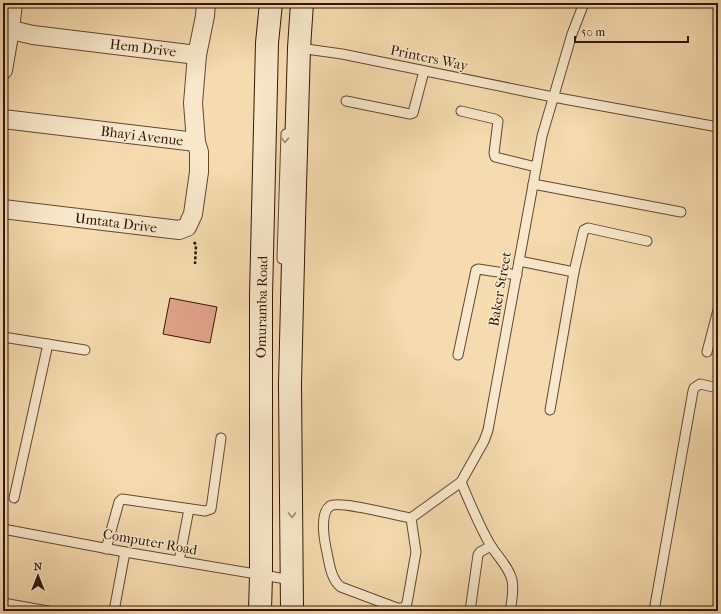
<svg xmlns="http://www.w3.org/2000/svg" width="721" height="614" viewBox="0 0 721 614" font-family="'IM FELL French Canon',serif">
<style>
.building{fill:#dfa289;stroke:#341606}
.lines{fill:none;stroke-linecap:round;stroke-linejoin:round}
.lane-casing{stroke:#644730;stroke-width:11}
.street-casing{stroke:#644730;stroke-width:20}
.secondary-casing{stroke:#341606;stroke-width:24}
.path{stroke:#341606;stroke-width:2.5;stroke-dasharray:3 2;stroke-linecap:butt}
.lane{stroke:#f8e8cb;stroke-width:9}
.street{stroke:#f8e8cb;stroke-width:18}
.secondary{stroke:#f8e8cb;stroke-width:22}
.oneway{stroke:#a08a72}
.labels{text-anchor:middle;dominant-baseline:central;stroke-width:3;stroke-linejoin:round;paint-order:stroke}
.street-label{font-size:14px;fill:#341606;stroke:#f8e8cb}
</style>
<rect width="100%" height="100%" fill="#f5dbaf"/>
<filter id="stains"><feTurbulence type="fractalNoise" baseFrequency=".005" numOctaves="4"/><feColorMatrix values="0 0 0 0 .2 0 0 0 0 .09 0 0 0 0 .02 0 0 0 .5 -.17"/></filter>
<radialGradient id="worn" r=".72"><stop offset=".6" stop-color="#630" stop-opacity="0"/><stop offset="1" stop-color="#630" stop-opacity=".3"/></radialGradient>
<path class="building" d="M170,298L217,307L210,343L163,334Z"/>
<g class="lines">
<defs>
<g id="lane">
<path d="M299,48L342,54L553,97L718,127"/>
<path d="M346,101L410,114L413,113L424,71"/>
<path d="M461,111L495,119L498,121L494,153L495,157L536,167"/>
<path d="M533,184L681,212"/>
<path d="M282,259L286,134"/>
<path d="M519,261L574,272L550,410"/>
<path d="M574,272L583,233L584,230L588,228L647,241"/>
<path d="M3,337L85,350"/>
<path d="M707,352L718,310"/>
<path d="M458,355L476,270L478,269L517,275"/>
<path d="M461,482C470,503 479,526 491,546C498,557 509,567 512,580C514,590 512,601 510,611"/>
<path d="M14,498L48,344"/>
<path d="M411,518L416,552L407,603L404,608H397L341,587C330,579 329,560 326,548C324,538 320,513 330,506C339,500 398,516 411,518L461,482L484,441L488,430L542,136L572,34L584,3"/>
<path d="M3,529L125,552L292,580"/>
<path d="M106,549L119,502L122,499L205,511L211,509L221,438"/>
<path d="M179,561L189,509"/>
<path d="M3,603L48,611"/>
<path d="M114,611L125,552"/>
<path d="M470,611L478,555L480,552L491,546"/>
<path d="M654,611L693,391L694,388L700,384L718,388"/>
</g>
<g id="street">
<path d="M3,28L33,35L197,55L193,103L196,142"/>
<path d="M197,55L205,16L206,3"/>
<path d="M3,70L10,30L13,3"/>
<path d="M3,119L196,142L199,152V172L193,214L187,227L179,230L3,209"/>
</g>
<g id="secondary">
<path d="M260,611L261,575V296L267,43L271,3"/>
<path d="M292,611L290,384L294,220L299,48L302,3"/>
</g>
</defs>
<use href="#lane" class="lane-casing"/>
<use href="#street" class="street-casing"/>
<use href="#secondary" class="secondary-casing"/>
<path class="path" d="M194,242L196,245L195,264"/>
<use href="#lane" class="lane"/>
<use href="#street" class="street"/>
<use href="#secondary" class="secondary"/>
</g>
<defs><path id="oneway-chevron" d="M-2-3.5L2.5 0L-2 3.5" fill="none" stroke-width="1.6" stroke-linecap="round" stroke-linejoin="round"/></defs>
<g class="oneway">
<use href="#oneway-chevron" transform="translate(285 140) rotate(92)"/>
<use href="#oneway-chevron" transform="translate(292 515) rotate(89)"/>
</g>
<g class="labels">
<g class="street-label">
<text transform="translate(143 48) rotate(7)">Hem Drive</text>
<text transform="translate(429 58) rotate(12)">Printers Way</text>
<text transform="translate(142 136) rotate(7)">Bhayi Avenue</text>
<text transform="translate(116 223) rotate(7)">Umtata Drive</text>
<text transform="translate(500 289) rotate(-80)">Baker Street</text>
<text transform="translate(262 307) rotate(-89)">Omuramba Road</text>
<text transform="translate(150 542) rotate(10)">Computer Road</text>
</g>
</g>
<rect width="721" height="614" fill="none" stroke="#f5dbaf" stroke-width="16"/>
<rect x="4" y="4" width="713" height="606" fill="none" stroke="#341606" stroke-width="2"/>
<rect x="8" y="8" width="705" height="598" fill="none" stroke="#341606"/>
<g transform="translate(38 576)" stroke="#f8e8cb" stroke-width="3" paint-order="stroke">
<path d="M0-3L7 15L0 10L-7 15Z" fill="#341606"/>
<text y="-6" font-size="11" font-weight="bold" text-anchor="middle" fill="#341606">N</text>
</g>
<path d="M575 36v6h113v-6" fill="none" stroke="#341606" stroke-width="2"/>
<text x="581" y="36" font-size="12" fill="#341606" stroke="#f8e8cb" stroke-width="3" paint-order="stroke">50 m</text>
<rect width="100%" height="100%" filter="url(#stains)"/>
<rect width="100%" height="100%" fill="url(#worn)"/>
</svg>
